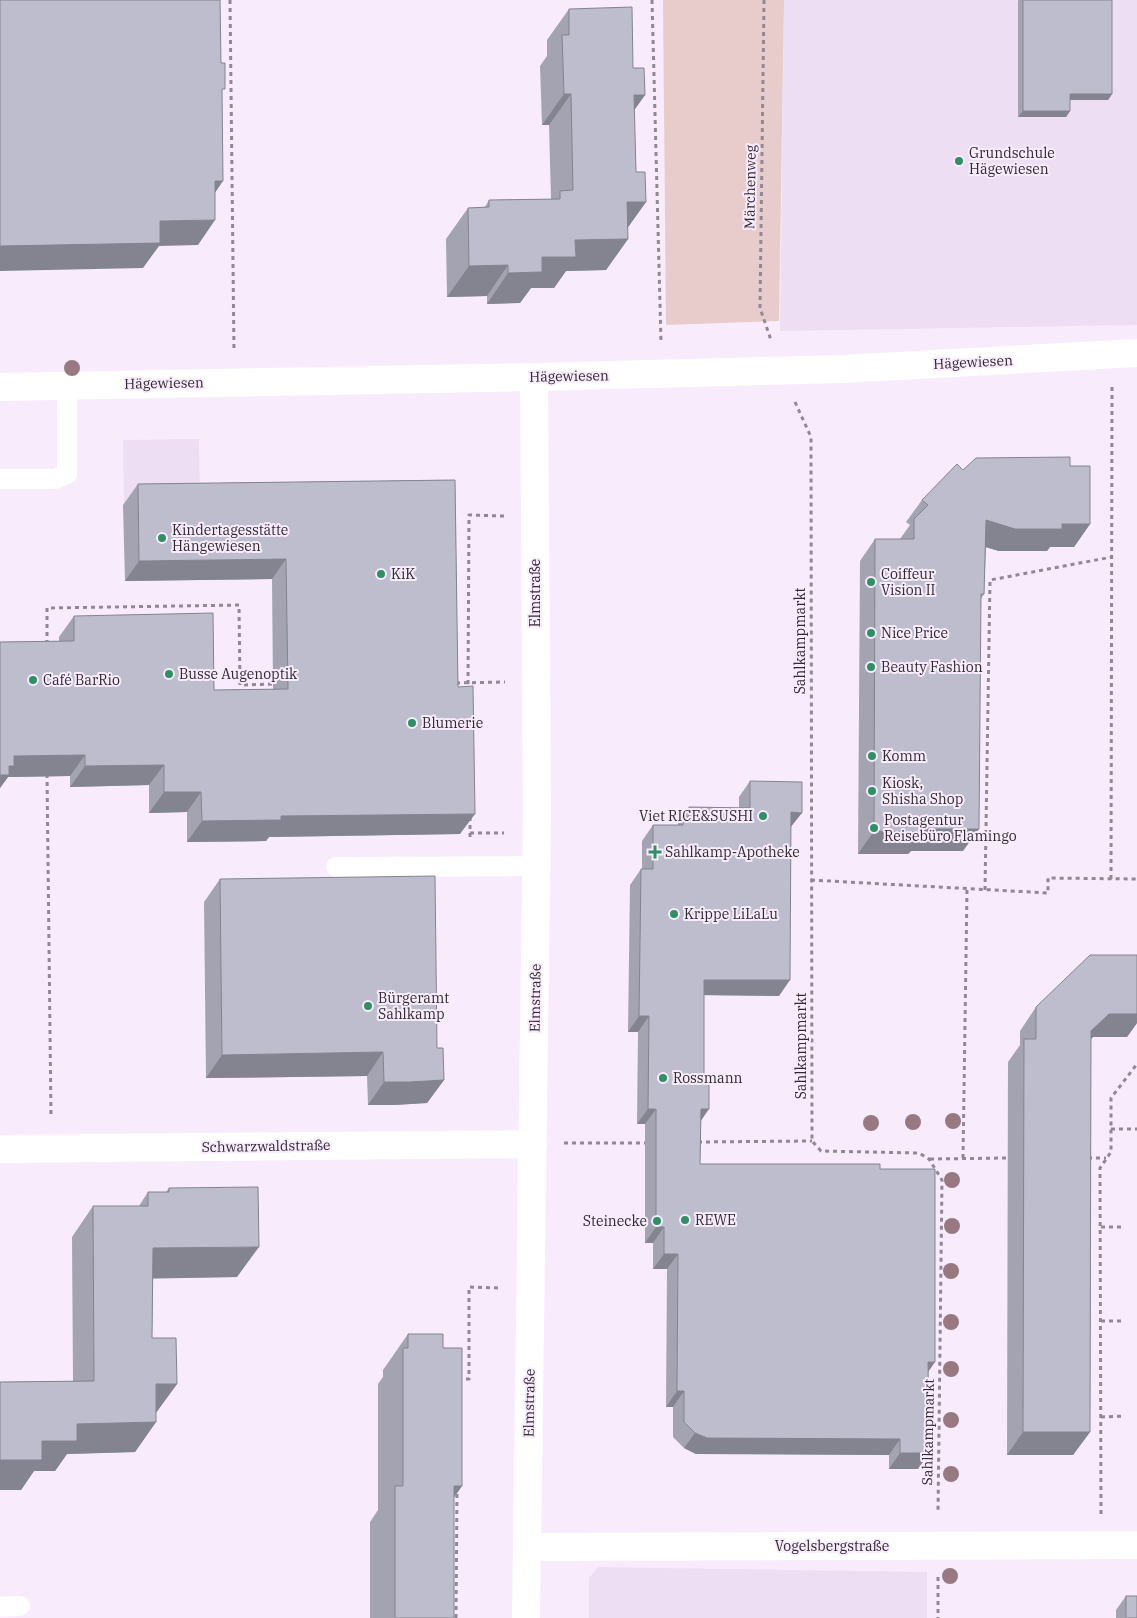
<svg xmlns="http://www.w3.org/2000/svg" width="1137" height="1618" viewBox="0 0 1137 1618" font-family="'IBM Plex Serif',serif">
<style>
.built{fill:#eedef4}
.green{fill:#e8cccb}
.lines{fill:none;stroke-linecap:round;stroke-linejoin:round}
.path{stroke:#918893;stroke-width:3;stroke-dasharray:4 4;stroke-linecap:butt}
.service{stroke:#fff;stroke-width:20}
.minor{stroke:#fff;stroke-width:28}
.tree{fill:#987981}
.wall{fill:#a3a3b1}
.shaded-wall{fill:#848490}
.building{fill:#bdbdce;stroke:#848490}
.poi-dot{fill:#328e65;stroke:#f8ecfc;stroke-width:2}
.labels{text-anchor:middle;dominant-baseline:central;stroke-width:4;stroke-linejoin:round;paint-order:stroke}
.poi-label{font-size:14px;fill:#302b31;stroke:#f8ecfc;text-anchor:start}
.street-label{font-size:14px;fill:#302b31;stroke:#f8ecfc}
</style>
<rect width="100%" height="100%" fill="#f8ecfc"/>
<g class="built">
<path d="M784,0H1137V325L780,331Z"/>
<path d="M199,439L200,504L125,572L123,440Z"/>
<path d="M598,1567L927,1572V1618H589V1578Z"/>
</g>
<path class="green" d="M663,0H784L779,321L666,325Z"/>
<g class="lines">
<g class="path">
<path d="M230,0L234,352"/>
<path d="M652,0L661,342"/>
<path d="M764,0L760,308L771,340"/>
<path d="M795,402L811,437L812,1141L821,1151L919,1153L929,1159L942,1180L938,1513"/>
<path d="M47,644V608L239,605L240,685L275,684"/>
<path d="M456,683L505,682"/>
<path d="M468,684L469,515L504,516"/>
<path d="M47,774L51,1117"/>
<path d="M470,817V839"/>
<path d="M470,833H504"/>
<path d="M1111,879L1112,387"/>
<path d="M811,880L1048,893V878L1137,879"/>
<path d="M985,890L990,580L1112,557"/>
<path d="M1111,1129H1137"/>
<path d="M698,1142L812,1141"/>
<path d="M564,1143H648"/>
<path d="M963,1158L967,889"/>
<path d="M1088,1158H1106"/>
<path d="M930,1159L1007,1158"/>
<path d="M1101,1227H1125"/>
<path d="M1101,1321H1125"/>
<path d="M458,1379H469V1287L500,1288"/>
<path d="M1101,1417L1124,1416"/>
<path d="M1101,1514L1100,1168L1111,1152V1098L1137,1064"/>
<path d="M938,1577V1618"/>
<path d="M456,1618L457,1490"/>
</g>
<g class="service">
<path d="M0,479H55L67,474V385"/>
<path d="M336,867L537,866"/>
<path d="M0,1607L20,1606"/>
</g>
<g class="minor">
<path d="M0,387L534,377L843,369L1137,353"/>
<path d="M0,1149L533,1144"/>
<path d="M527,1547L1137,1545"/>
<path d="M526,1618L537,813L534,377"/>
</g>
</g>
<g class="tree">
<circle cx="72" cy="368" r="8"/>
<circle cx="953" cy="1121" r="8"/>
<circle cx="913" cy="1122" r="8"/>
<circle cx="871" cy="1123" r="8"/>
<circle cx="952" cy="1180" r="8"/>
<circle cx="952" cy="1226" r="8"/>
<circle cx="951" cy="1271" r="8"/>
<circle cx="951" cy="1322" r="8"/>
<circle cx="951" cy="1369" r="8"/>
<circle cx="951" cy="1420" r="8"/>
<circle cx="951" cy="1474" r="8"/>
<circle cx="950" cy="1576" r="8"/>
</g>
<g class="wall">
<path d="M1018,0H1112V94L1108,100H1070V111L1066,117H1018Z"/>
<path d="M569,9L633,68L645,95L634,110L636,172L646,202L627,228L628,239L606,270L566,271L554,288H531L520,303L487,304V296L447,297L446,239L468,208L485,207L489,200L551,199L549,125H542L540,66L547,56V40Z"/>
<path d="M1070,466L1090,524L1074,547H1050L1047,551H999L986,547L984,594L981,599L963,851H911L908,854H858L860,561L875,539H900L910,525L906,522L922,500L963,470Z"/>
<path d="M455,480L460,834L269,837L266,841L187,842V812L149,813V785L70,787V776L8,777L0,788V642L59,641V637L74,616L214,690L273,689L272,579L125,581L123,505L138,484Z"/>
<path d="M750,781L791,828L779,996L704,995L700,1164L880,1169L935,1362L928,1371L929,1453L918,1469H889V1455L696,1454L684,1448L673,1437V1407H666L667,1269H653V1243H645V1124H637L638,1032H628L630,885L641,869H642V841L653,825H678V823L689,807L739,808V797Z"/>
<path d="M220,879L437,1048L444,1080L427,1103L394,1105H368L367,1076L206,1078L204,902Z"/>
<path d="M1137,955V1023L1127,1037H1093L1091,1039L1090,1432L1073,1455H1007L1008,1062L1020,1045V1031L1036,1007Z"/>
<path d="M169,1188L237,1277L153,1278L152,1338L177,1384L156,1413V1422L135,1452L67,1454L55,1471H34L21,1490H0V1382L73,1381L72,1237L93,1206H139L148,1192H166Z"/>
<path d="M408,1334L443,1348L462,1486L454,1497V1618H370V1522L378,1510V1384L383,1377V1370Z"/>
<path d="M1126,1596L1137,1618H1116V1610Z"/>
</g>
<g class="shaded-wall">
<path d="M564,94H571L549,125H542Z"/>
<path d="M1070,94H1112L1108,100H1066Z"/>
<path d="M634,95H645L623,126Z"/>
<path d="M1023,111H1070L1066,117H1018Z"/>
<path d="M215,181H223L206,206Z"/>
<path d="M627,202H646L624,233Z"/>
<path d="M215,220L198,245L159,246L143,268L0,271V246L160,221Z"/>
<path d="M628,239L606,270L566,271L554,288H531L520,303L487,304L508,273L575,240Z"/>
<path d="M508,265L487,296L447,297L469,266Z"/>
<path d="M986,520L1062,524H1090L1074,547H1050L1047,551H999L971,543Z"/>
<path d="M286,559L272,579L125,581L139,561Z"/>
<path d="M85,755L70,776L8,777L0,788V775L14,756Z"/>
<path d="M164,765L149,785L70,787L85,766Z"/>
<path d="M164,792H201L187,812L149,813Z"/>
<path d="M791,812L802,813L790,828Z"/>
<path d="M475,814L460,834L269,837L266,841L187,842L202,821L281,816Z"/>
<path d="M924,829H979L963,851H911L908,854H858L874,831Z"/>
<path d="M704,980H790L779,996L693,995Z"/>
<path d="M1137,1004V1023L1127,1037H1093L1075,1055L1091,1031L1109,1014Z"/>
<path d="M639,1016H649L638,1032H628Z"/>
<path d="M383,1052L367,1076L206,1078L222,1055Z"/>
<path d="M444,1080L427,1103L394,1105H368L384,1082Z"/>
<path d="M648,1109H656L645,1124H637Z"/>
<path d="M701,1109H709L698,1125Z"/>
<path d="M656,1227H664L653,1243H645Z"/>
<path d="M259,1247L237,1277L132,1279L153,1248Z"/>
<path d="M664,1254H678L667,1269H653Z"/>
<path d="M928,1362H935L924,1378Z"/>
<path d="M156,1384H177L155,1414Z"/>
<path d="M677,1391H684L673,1407H666Z"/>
<path d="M156,1422L135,1452L67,1454L55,1471H34L21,1490H0V1460L77,1424Z"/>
<path d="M1023,1432H1090L1073,1455H1007Z"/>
<path d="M695,1433L900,1439L889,1455L696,1454L684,1448Z"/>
<path d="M900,1453H929L918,1469H889Z"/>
<path d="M454,1486H462L437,1522Z"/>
</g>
<g class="building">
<path d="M0,0H220L221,63H225V89H222L223,181H215V220L160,221V243L0,246Z"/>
<path d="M1023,0H1112V94H1070V111H1023Z"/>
<path d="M632,7L633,68H644L645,95H634L636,172H645L646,202H627L628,239L575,240L576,257H542V272L508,273V265L469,266L468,208L489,207V200L560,199V191L573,190L571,94H564L562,35H569V9Z"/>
<path d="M1070,457V466H1090V524H1062V529H1015L986,520L984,594H981L979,829H924V832L874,831L875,539H914V519L928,505L922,500L957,464L963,470L976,458Z"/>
<path d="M455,480L458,687L473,686L475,814L281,816V820L202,821L201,792H164V765L85,766V755L14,756V766H9V775H0V642L74,641V616L213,613L214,690L288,689L286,559L139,561L138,484Z"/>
<path d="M750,781L802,782V813L791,812L790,980H704V1077H709V1109H701L700,1164H880V1169H935V1362H928L929,1453H900V1439L707,1438L695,1433L684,1422V1391H677L678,1254H664V1227H656V1109H648L649,1016H639L641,869H653V825H683L684,817H689V807L750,808Z"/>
<path d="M435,876L437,1048H443L444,1080L410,1082H384L383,1052L222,1055L220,879Z"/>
<path d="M1090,955H1137V1014H1109L1091,1031L1090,1432H1023L1024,1039H1036V1007Z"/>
<path d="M258,1187L259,1247L153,1248L152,1338H176L177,1384H156V1422L77,1424V1441H42V1460H0V1382L94,1381L93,1206H148V1192H169V1188Z"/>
<path d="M408,1334H443V1348H462V1486H454V1618H395V1486H403V1348H408Z"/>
<rect x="1126" y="1596" width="11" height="22"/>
</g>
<g class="poi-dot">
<circle cx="959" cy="161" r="5"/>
<circle cx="162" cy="538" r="5"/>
<circle cx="381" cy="574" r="5"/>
<circle cx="871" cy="582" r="5"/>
<circle cx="871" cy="633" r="5"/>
<circle cx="871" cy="667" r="5"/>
<circle cx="169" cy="674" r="5"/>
<circle cx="33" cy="680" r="5"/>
<circle cx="412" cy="723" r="5"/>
<circle cx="872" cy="756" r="5"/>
<circle cx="872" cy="791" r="5"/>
<circle cx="763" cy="816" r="5"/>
<circle cx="874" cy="828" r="5"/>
<path d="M652.5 844.5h5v5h5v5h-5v5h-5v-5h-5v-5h5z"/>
<circle cx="674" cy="914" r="5"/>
<circle cx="368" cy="1006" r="5"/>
<circle cx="663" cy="1078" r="5"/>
<circle cx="685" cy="1220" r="5"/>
<circle cx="657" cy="1221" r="5"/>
</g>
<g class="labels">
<g class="poi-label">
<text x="969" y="153">Grundschule<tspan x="969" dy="16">Hägewiesen</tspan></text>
<text x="172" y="530">Kindertagesstätte<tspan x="172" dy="16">Hängewiesen</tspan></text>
<text x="391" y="574">KiK</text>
<text x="881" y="574">Coiffeur<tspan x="881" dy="16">Vision II</tspan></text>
<text x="881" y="633">Nice Price</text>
<text x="881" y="667">Beauty Fashion</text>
<text x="179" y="674">Busse Augenoptik</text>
<text x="43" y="680">Café BarRio</text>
<text x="422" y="723">Blumerie</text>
<text x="882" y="756">Komm</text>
<text x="882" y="783">Kiosk,<tspan x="882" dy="16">Shisha Shop</tspan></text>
<text x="753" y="816" text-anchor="end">Viet RICE&amp;SUSHI</text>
<text x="884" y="820">Postagentur<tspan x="884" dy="16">Reisebüro Flamingo</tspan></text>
<text x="665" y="852">Sahlkamp-Apotheke</text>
<text x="684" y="914">Krippe LiLaLu</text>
<text x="378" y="998">Bürgeramt<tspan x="378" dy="16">Sahlkamp</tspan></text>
<text x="673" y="1078">Rossmann</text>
<text x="695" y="1220">REWE</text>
<text x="647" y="1221" text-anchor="end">Steinecke</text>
</g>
<g class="street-label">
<text transform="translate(750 187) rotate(-89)">Märchenweg</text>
<text transform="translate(973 362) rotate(-3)">Hägewiesen</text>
<text transform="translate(569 376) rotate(-1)">Hägewiesen</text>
<text transform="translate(164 383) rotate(-1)">Hägewiesen</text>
<text transform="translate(535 593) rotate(-90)">Elmstraße</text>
<text transform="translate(800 641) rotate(-90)">Sahlkampmarkt</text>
<text transform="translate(535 998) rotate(-89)">Elmstraße</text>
<text transform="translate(801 1046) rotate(-90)">Sahlkampmarkt</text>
<text transform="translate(266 1146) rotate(-1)">Schwarzwaldstraße</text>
<text transform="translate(529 1403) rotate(-89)">Elmstraße</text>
<text transform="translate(928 1432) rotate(-89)">Sahlkampmarkt</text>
<text x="832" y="1546">Vogelsbergstraße</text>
</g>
</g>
</svg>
